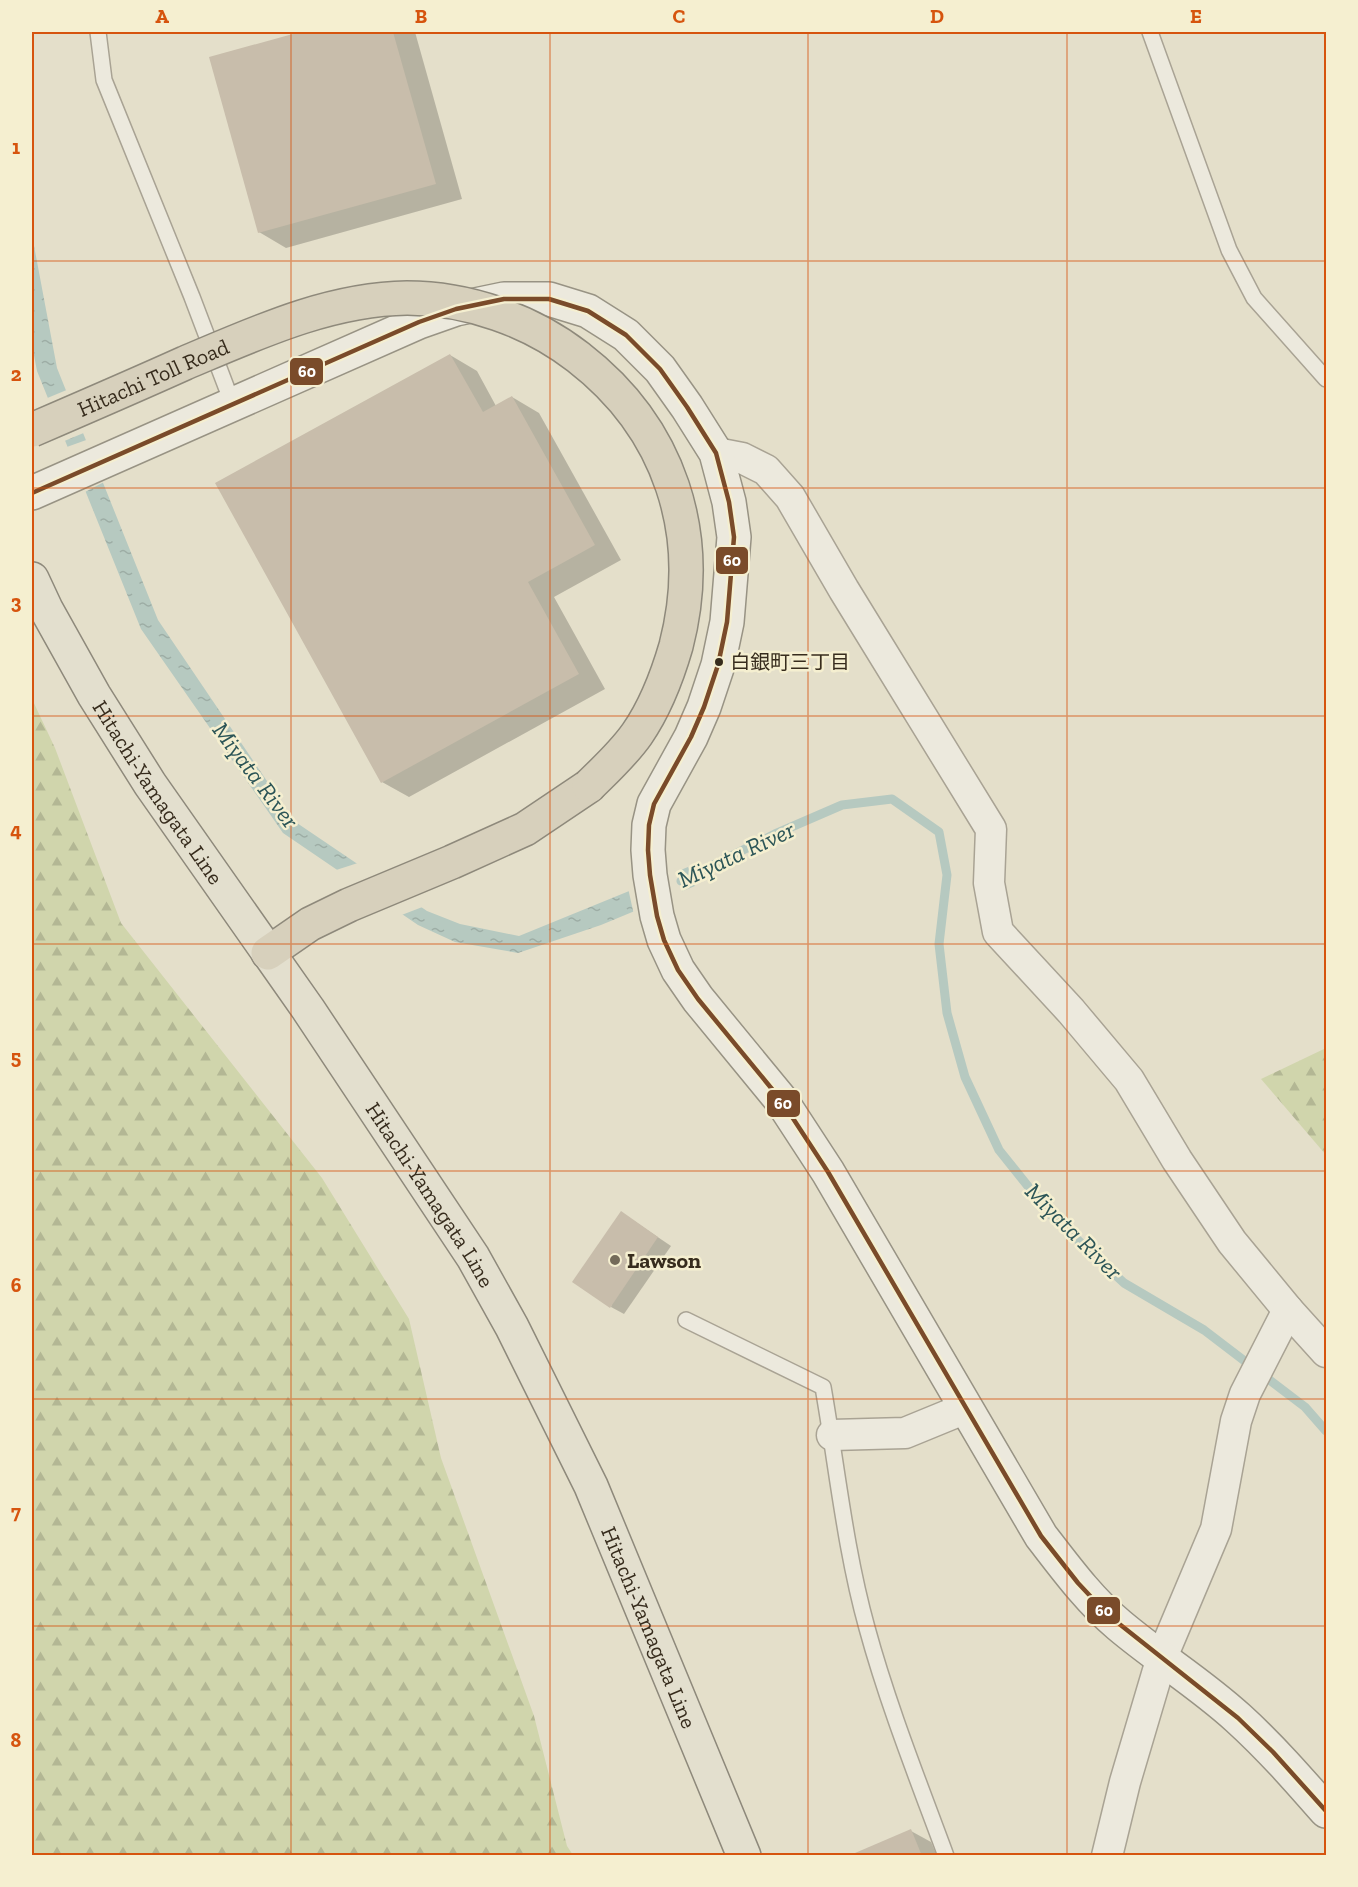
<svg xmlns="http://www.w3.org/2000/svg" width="1358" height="1887" viewBox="0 0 1358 1887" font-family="'Zilla Slab','Noto Sans JP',serif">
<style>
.forest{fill:url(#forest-firs)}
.water{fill:url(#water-ripples)}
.pier{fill:#e4dfca}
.shadow{fill:#0003}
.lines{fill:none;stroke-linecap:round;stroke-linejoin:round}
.stream{stroke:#b6c9c0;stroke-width:9}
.building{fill:#c8bdab}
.lane-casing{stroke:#a9a394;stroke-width:18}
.street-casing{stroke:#a9a394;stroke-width:33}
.secondary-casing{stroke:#989384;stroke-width:36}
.primary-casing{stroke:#8e897b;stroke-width:36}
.highway-casing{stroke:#8e897b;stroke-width:36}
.lane{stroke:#ece9dd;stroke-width:15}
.street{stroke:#ece9dd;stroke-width:30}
.secondary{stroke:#ece9dd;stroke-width:33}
.primary{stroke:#e3dfce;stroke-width:33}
.highway{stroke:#d7d0bc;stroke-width:33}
.highway-bridge-casing{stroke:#8e897b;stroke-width:36;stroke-linecap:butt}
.highway-bridge{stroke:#d7d0bc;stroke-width:33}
.bus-1-casing{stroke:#f5efd0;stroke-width:9}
.bus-1{stroke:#7a4b2a;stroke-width:4.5}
.grid{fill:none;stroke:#d6540e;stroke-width:1.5;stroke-opacity:0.55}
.bus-dot{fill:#372c1d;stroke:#f5efd0;stroke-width:2}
.poi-dot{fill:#746b5a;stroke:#f5efd0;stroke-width:2}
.labels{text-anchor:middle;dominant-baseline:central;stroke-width:5;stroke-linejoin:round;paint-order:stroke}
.bus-label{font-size:20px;fill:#372c1d;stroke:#f5efd0;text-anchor:start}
.street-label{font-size:22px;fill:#372c1d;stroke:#f5efd0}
.poi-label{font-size:22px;font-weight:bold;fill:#372c1d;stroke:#f5efd0;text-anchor:start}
.water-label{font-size:24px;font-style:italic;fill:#2c5557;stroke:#f5efd0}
.line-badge{stroke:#f5efd0;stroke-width:2}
.badge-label{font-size:16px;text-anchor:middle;font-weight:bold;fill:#fff}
.neatline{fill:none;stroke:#d6540e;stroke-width:2}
.grid-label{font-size:20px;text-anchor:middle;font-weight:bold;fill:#d6540e}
</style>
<defs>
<pattern id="forest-firs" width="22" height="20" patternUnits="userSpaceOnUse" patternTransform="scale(1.5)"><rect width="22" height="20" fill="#d0d5ac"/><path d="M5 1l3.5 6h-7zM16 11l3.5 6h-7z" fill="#b3b794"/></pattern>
<pattern id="water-ripples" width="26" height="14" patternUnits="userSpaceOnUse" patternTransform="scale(1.5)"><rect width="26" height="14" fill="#b6c9c0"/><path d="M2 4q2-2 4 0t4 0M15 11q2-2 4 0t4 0" fill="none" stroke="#9dada5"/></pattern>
</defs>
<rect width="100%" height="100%" fill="#e4dfca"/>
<g class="forest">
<path d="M32,699L55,748L121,923L322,1178L409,1319L441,1458L534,1716L567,1846L573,1855H32Z"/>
<path d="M1326,1048V1155L1261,1079Z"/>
</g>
<path class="water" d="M32,235L57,368L158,620L294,821L427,911L460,924L519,936L688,867L695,886L601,925L518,953L455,942L418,925L283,833L141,629L37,371L32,345Z"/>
<g class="pier">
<path d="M69,389L86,432L62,442L45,399Z"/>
<path d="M89,439L106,481L83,493L64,448Z"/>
<path d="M361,862L425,906L399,916L333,871Z"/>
<path d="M677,868L683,894L634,915L628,888Z"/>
</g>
<g class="shadow">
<path d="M306,32H415L462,199L286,248L259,232L210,58Z"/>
<path d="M450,355L477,371L496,406L512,397L539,413L621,560L554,597L605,689L409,797L382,782Z"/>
<path d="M634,1221L671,1246L624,1314L611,1307Z"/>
<path d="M911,1831L931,1842L937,1856H852Z"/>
</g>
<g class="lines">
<path class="stream" d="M681,881L775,834L842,805L892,799L939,832L947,875L939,944L947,1013L965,1077L999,1150L1051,1215L1124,1283L1204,1330L1305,1407L1326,1431"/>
</g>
<g class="building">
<path d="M300,32H393L436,184L258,233L209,57Z"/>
<path d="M450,354L483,412L512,396L595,545L528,582L579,674L381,783L215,483Z"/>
<path d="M621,1211L658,1237L610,1308L572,1282Z"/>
<path d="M911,1829L922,1856H848Z"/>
</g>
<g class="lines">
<defs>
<g id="lane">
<path d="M98,32L104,80L192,297L233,405"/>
<path d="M1150,32L1229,250L1254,298L1326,379"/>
<path d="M686,1320L823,1387C837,1467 845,1549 867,1628C888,1705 918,1780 946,1856"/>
</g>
<g id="street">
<path d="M716,453L742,458L766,470L790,497L844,590L991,829L989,883L998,932L1071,1011L1129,1080L1177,1160L1232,1242L1288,1310L1326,1352"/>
<path d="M832,1435L905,1433L966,1408"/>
<path d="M1107,1856L1125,1782L1162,1657L1216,1529L1236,1421L1245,1394L1288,1310"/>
</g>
<path id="secondary" d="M32,493L419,322L456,309L504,299H549L588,311L626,335L660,369L687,407L716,453L729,502L734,537L727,622L718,665L704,707L691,737L654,804L649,825L648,850L650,875L657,916L664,940L678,970L698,999L781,1100L828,1172L1041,1536C1065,1567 1089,1600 1119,1625C1158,1658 1201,1684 1238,1718C1270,1747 1298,1779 1326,1811"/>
<g id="primary">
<path id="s1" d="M32,579L46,609L94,695L150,784L308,1009L473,1257L512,1327L591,1486L744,1856"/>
</g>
<path id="highway" d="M268,953L310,924L349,905L452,862L525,829L589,786"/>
</defs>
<use href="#lane" class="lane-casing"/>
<use href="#street" class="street-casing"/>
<use href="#secondary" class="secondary-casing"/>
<use href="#primary" class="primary-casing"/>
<use href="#highway" class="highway-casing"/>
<use href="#lane" class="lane"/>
<use href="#street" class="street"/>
<use href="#secondary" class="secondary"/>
<use href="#primary" class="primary"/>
<use href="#highway" class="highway"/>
<defs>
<g id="highway-bridge">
<path id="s2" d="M32,430C83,408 134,386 185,363C256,333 329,299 407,298C468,298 530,320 578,357C670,428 705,534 676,646C667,677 655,708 637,734C623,754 606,769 589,786"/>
</g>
</defs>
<use href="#highway-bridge" class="highway-bridge-casing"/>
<use href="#highway-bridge" class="highway-bridge"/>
<defs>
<path id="bus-1" d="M32,493L419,322L456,309L504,299H549L588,311L626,335L660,369L687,407L716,453L729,502L734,537L727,622L718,665L704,707L691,737L654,804L649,825L648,850L650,875L657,916L664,940L678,970L698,999L781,1100L828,1172L1041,1536L1078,1583L1108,1615L1238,1718L1273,1752L1326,1811"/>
</defs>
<use href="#bus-1" class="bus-1-casing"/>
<use href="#bus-1" class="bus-1"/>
</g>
<path class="grid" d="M291,32V1856M550,32V1856M808,32V1856M1067,32V1856M32,261H1326M32,488H1326M32,716H1326M32,944H1326M32,1171H1326M32,1399H1326M32,1626H1326"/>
<circle class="bus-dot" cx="719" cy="662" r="5"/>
<circle class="poi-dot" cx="615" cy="1260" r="6"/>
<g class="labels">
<g class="bus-label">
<text x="730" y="662">白銀町三丁目</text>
</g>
<g class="street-label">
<text stroke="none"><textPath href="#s2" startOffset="132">Hitachi Toll Road</textPath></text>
<text stroke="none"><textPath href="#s1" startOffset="248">Hitachi-Yamagata Line</textPath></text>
<text stroke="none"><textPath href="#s1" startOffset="734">Hitachi-Yamagata Line</textPath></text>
<text stroke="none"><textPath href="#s1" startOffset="1220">Hitachi-Yamagata Line</textPath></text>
</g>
<g class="poi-label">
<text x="627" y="1260">Lawson</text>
</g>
<g class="water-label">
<text transform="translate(256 775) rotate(53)">Miyata River</text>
<text transform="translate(736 854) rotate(-25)">Miyata River</text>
<text transform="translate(1074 1231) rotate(45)">Miyata River</text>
</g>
</g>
<g class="line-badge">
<rect x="289" y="357" width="35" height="29" rx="6" fill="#7a4b2a"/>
<rect x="715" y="546" width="34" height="29" rx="6" fill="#7a4b2a"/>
<rect x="766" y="1089" width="35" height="29" rx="6" fill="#7a4b2a"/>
<rect x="1086" y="1596" width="35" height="29" rx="6" fill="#7a4b2a"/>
</g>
<g class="badge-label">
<text x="307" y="377">60</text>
<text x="732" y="566">60</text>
<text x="783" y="1109">60</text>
<text x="1104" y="1616">60</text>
</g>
<rect width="1358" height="1887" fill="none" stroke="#f5efd0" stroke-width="66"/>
<rect x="33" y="33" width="1292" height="1821" class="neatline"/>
<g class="grid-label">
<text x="162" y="23">A</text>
<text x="421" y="23">B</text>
<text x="679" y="23">C</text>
<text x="937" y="23">D</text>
<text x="1196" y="23">E</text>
<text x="16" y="154">1</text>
<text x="16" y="381">2</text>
<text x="16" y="609">3</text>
<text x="16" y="837">4</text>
<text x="16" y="1064">5</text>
<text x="16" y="1292">6</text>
<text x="16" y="1519">7</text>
<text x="16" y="1747">8</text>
</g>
</svg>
